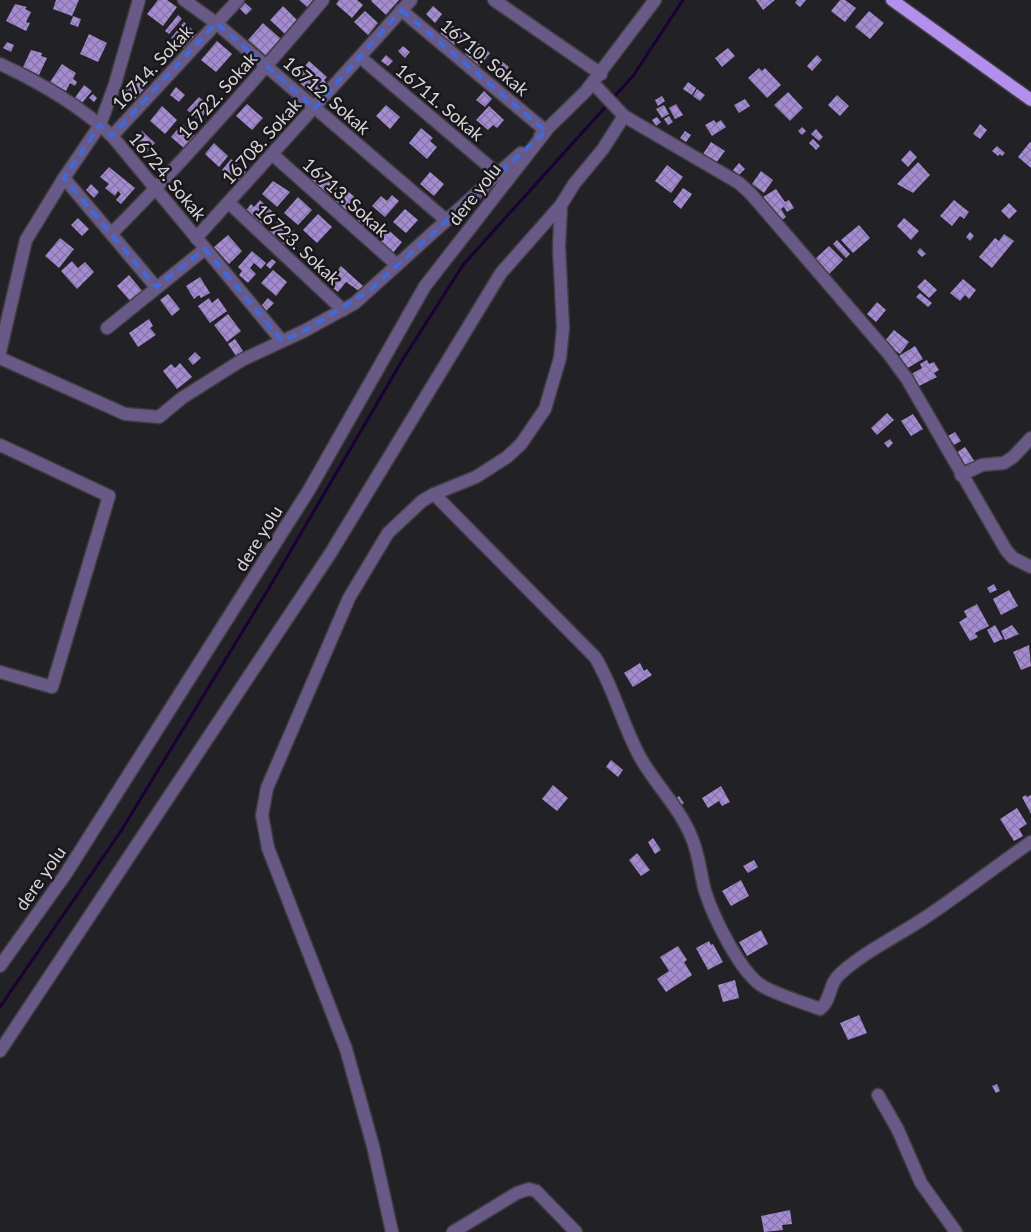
<svg xmlns="http://www.w3.org/2000/svg" width="1031" height="1232" viewBox="0 0 1031 1232" font-family="Lato,sans-serif">
<style>
.lines{fill:none;stroke-linecap:round;stroke-linejoin:round}
.stream{stroke:#1a0036;stroke-width:3}
.building{fill:url(#building-cross-hatch)}
.minor-casing{stroke:#3f3e42;stroke-width:15}
.major-casing{stroke:#3f3e42;stroke-width:15}
.minor{stroke:#695986;stroke-width:12}
.major{stroke:#b28eed;stroke-width:12}
.marked{fill:none;stroke:#4269d8;stroke-width:4;stroke-dasharray:10 6;stroke-linejoin:round}
.labels{text-anchor:middle;dominant-baseline:central;stroke-width:5;stroke-linejoin:round;paint-order:stroke}
.street-label{font-size:18px;fill:#d6d5d8;stroke:#19171c}
</style>
<defs>
<pattern id="building-cross-hatch" width="8" height="8" patternUnits="userSpaceOnUse" patternTransform="scale(1.25)"><rect width="8" height="8" fill="#a58cd2"/><path d="M0 0l8 8M0 8l8-8" fill="none" stroke="#8775a6"/></pattern>
</defs>
<rect width="100%" height="100%" fill="#222125"/>
<g class="lines">
<g class="stream">
<path d="M612,99L633,76L683,0"/>
<path d="M0,1007L121,831L269,588L403,359L463,265L608,104"/>
</g>
</g>
<g class="building">
<path d="M56,0H79L72,16L53,9Z"/>
<path d="M158,0H167L177,7L163,26L147,14Z"/>
<path d="M299,0H313L307,7Z"/>
<path d="M339,0H357L363,5L352,18L336,4Z"/>
<path d="M372,0H399L386,15L371,1Z"/>
<path d="M756,0H775L763,10Z"/>
<path d="M797,0H806L800,7L795,3Z"/>
<path d="M840,0H845L856,8L845,22L831,11Z"/>
<path d="M244,2L252,9L246,15L239,8Z"/>
<path d="M15,4L27,7L25,9L31,12L26,22L30,23L26,31L6,21Z"/>
<path d="M283,6L298,21L285,34L270,20Z"/>
<path d="M433,6L442,14L435,23L426,14Z"/>
<path d="M365,11L378,23L368,35L354,22Z"/>
<path d="M869,11L884,23L870,39L855,27Z"/>
<path d="M178,15L182,19L169,34L165,31Z"/>
<path d="M73,16L81,19L78,27L70,24Z"/>
<path d="M184,22L199,36L186,51L171,38Z"/>
<path d="M263,23L281,39L266,56L248,40Z"/>
<path d="M449,23L464,34L452,48L438,36Z"/>
<path d="M89,34L107,43L98,62L80,54Z"/>
<path d="M217,41L232,54L216,72L201,60Z"/>
<path d="M476,41L490,53L479,67L464,55Z"/>
<path d="M7,42L14,45L11,52L3,48Z"/>
<path d="M403,46L410,52L405,58L398,51Z"/>
<path d="M728,48L735,56L722,67L715,58Z"/>
<path d="M31,50L42,53L41,56L47,58L39,75L23,67Z"/>
<path d="M386,55L393,61L388,66L381,61Z"/>
<path d="M817,55L822,60L812,71L807,66Z"/>
<path d="M499,59L509,67L500,78L490,70Z"/>
<path d="M309,61L327,77L324,80L327,84L315,98L295,78Z"/>
<path d="M62,64L76,73L73,79L77,82L75,86L70,83L66,91L50,82Z"/>
<path d="M759,68L762,71L765,68L781,85L767,98L748,78Z"/>
<path d="M135,75L147,86L135,99L123,89Z"/>
<path d="M688,82L696,88L692,95L683,89Z"/>
<path d="M84,85L92,91L81,104L74,99Z"/>
<path d="M176,87L185,95L179,102L170,95Z"/>
<path d="M697,89L705,95L700,101L693,96Z"/>
<path d="M484,91L492,99L485,107L476,100Z"/>
<path d="M788,92L803,108L790,121L774,105Z"/>
<path d="M93,94L97,98L94,102L89,98Z"/>
<path d="M837,95L849,106L840,116L828,105Z"/>
<path d="M662,96L665,101L658,106L655,100Z"/>
<path d="M199,97L211,107L199,120L187,110Z"/>
<path d="M745,99L750,106L739,113L734,105Z"/>
<path d="M247,104L263,118L252,130L236,116Z"/>
<path d="M676,104L683,115L675,119L669,108Z"/>
<path d="M386,105L400,117L390,129L376,116Z"/>
<path d="M664,105L669,114L662,118L656,109Z"/>
<path d="M162,106L177,120L165,134L150,121Z"/>
<path d="M489,106L504,120L497,128L493,125L488,130L476,120Z"/>
<path d="M669,116L673,122L668,125L664,119Z"/>
<path d="M657,117L661,122L656,126L652,120Z"/>
<path d="M714,120L716,123L721,120L726,127L712,136L705,125Z"/>
<path d="M182,124L196,136L185,149L171,137Z"/>
<path d="M980,124L987,130L980,139L973,134Z"/>
<path d="M802,127L806,131L802,135L798,131Z"/>
<path d="M421,128L433,138L430,141L437,147L427,159L409,143Z"/>
<path d="M816,129L823,137L819,141L811,134Z"/>
<path d="M142,131L155,143L143,156L131,145Z"/>
<path d="M685,131L691,135L686,142L680,138Z"/>
<path d="M813,139L820,146L816,150L809,143Z"/>
<path d="M711,142L725,151L716,163L703,154Z"/>
<path d="M1030,142L1031,143V168L1018,157Z"/>
<path d="M214,143L228,156L219,167L205,154Z"/>
<path d="M997,146L1005,153L1002,156L1000,154L998,156L992,151Z"/>
<path d="M910,150L917,157L908,167L901,160Z"/>
<path d="M231,159L246,172L236,183L222,170Z"/>
<path d="M918,162L930,175L913,193L897,184Z"/>
<path d="M739,163L745,169L739,175L733,170Z"/>
<path d="M667,165L683,177L671,193L655,181Z"/>
<path d="M109,167L135,188L121,204L116,200L121,194L118,191L115,196L105,188L109,184L100,177Z"/>
<path d="M318,170L338,187L328,198L309,181Z"/>
<path d="M761,171L773,180L764,193L752,184Z"/>
<path d="M430,172L444,184L434,196L420,184Z"/>
<path d="M273,181L290,192L277,207L262,194Z"/>
<path d="M91,184L99,192L94,198L86,190Z"/>
<path d="M343,187L358,200L346,214L331,201Z"/>
<path d="M683,188L692,194L681,209L673,202Z"/>
<path d="M776,189L785,202L789,200L794,208L787,212L784,207L781,209L786,217L779,222L763,197Z"/>
<path d="M392,195L399,201L385,217L372,206L381,196L387,201Z"/>
<path d="M298,197L312,210L298,225L284,213Z"/>
<path d="M260,200L274,213L261,228L244,213L251,204L254,207Z"/>
<path d="M954,200L969,212L964,219L960,216L952,226L940,216Z"/>
<path d="M1009,203L1017,211L1009,219L1001,211Z"/>
<path d="M405,209L418,220L406,233L393,222Z"/>
<path d="M318,214L332,227L317,243L303,230Z"/>
<path d="M362,216L368,221L362,228L356,222Z"/>
<path d="M78,218L89,229L82,236L71,225Z"/>
<path d="M904,218L919,231L911,240L897,226Z"/>
<path d="M280,219L296,233L285,245L269,231Z"/>
<path d="M859,225L870,238L853,253L841,240Z"/>
<path d="M385,227L402,242L392,254L375,239Z"/>
<path d="M970,232L974,236L970,241L966,237Z"/>
<path d="M1004,234L1014,241L992,268L979,257L995,238L999,241Z"/>
<path d="M228,235L242,251L229,264L214,247Z"/>
<path d="M60,238L74,249L59,268L45,256Z"/>
<path d="M837,240L850,254L846,258L833,244Z"/>
<path d="M829,246L843,260L828,275L814,260Z"/>
<path d="M920,248L926,254L922,257L917,252Z"/>
<path d="M252,251L266,263L261,269L254,263L250,268L256,274L248,283L239,275L242,271L238,267Z"/>
<path d="M272,259L276,262L270,269L266,265Z"/>
<path d="M72,261L78,268L85,262L94,272L77,289L61,271Z"/>
<path d="M341,266L363,286L359,291L346,282L338,292L327,283Z"/>
<path d="M273,270L287,282L276,296L261,283Z"/>
<path d="M129,275L143,292L131,302L117,286Z"/>
<path d="M200,277L210,293L201,298L199,295L194,299L186,286Z"/>
<path d="M925,279L937,290L929,298L917,287Z"/>
<path d="M963,279L976,290L969,299L965,295L960,301L950,293Z"/>
<path d="M920,293L932,303L928,307L916,297Z"/>
<path d="M168,294L180,309L172,316L160,300Z"/>
<path d="M209,298L212,303L218,298L227,311L210,323L198,306Z"/>
<path d="M268,298L274,303L266,311L261,306Z"/>
<path d="M877,302L886,310L876,322L867,314Z"/>
<path d="M228,314L241,331L227,342L214,325Z"/>
<path d="M149,319L153,326L150,328L156,335L138,347L129,333Z"/>
<path d="M894,330L909,342L900,354L884,342Z"/>
<path d="M235,339L243,351L236,356L228,344Z"/>
<path d="M915,346L923,359L906,369L899,356Z"/>
<path d="M195,352L201,358L193,365L188,359Z"/>
<path d="M927,360L929,364L934,362L939,370L934,373L937,377L915,388L908,376L922,368L920,364Z"/>
<path d="M180,363L192,377L177,389L163,371L171,364L175,368Z"/>
<path d="M887,413L894,420L877,435L871,428Z"/>
<path d="M913,414L923,429L911,436L901,421Z"/>
<path d="M955,432L961,441L954,445L948,436Z"/>
<path d="M890,439L893,443L888,448L884,443Z"/>
<path d="M965,447L975,462L964,469L954,454Z"/>
<path d="M994,584L997,590L990,593L987,588Z"/>
<path d="M1009,590L1018,606L1001,615L993,599Z"/>
<path d="M977,604L989,626L975,633L978,637L970,641L959,622L967,617L964,611Z"/>
<path d="M995,625L1003,639L994,643L987,630Z"/>
<path d="M1012,625L1019,634L1005,640L1001,631Z"/>
<path d="M1029,645L1031,666L1021,670L1013,652Z"/>
<path d="M640,663L644,671L647,669L652,675L633,687L624,673Z"/>
<path d="M611,760L623,770L618,777L606,767Z"/>
<path d="M553,785L568,798L557,811L542,799Z"/>
<path d="M721,786L730,802L722,806L719,801L708,808L702,798Z"/>
<path d="M1026,795L1027,797L1031,795V814L1022,797Z"/>
<path d="M679,796L684,803L676,809L671,802Z"/>
<path d="M1017,808L1027,824L1019,829L1023,836L1014,841L1000,819Z"/>
<path d="M653,838L661,850L655,854L648,842Z"/>
<path d="M637,853L650,870L641,876L629,860Z"/>
<path d="M754,860L758,867L748,873L743,866Z"/>
<path d="M741,880L749,896L731,906L722,891Z"/>
<path d="M761,930L768,944L747,956L739,942Z"/>
<path d="M709,941L711,945L713,944L723,962L708,970L696,948Z"/>
<path d="M678,946L687,960L684,962L692,975L666,992L657,979L669,971L660,957Z"/>
<path d="M735,980L739,998L723,1002L718,985Z"/>
<path d="M859,1015L867,1033L848,1040L840,1023Z"/>
<path d="M997,1084L1000,1091L996,1093L992,1086Z"/>
<path d="M790,1210L792,1224L782,1225L783,1230L764,1232L761,1216Z"/>
</g>
<g class="lines">
<defs>
<g id="minor">
<path d="M184,0L216,23L446,220"/>
<path d="M494,0L601,74"/>
<path d="M360,57L498,174"/>
<path d="M0,64C39,82 80,106 112,136L282,341"/>
<path d="M593,83L624,116L739,183L751,194L888,353L907,379L1006,550L1013,558L1031,567"/>
<path d="M112,136L238,0"/>
<path d="M540,136L586,91L655,0"/>
<path d="M272,154L397,265"/>
<path d="M64,178L156,287"/>
<path d="M229,203L343,310"/>
<path d="M112,233C186,159 255,80 323,0"/>
<path d="M196,238L411,0"/>
<path d="M107,328L205,249"/>
<path d="M0,352L26,240L64,178L100,125L115,84L139,0"/>
<path d="M0,358L125,414L159,417L182,398L242,360L304,331L355,303L521,153"/>
<path d="M0,445L109,496L52,687L0,672"/>
<path d="M961,475L982,465L1004,463L1013,457L1031,438"/>
<path d="M434,494L595,657C614,688 622,724 640,757C655,784 679,807 691,836C699,853 700,873 705,891C713,916 741,975 764,987C781,996 802,1002 820,1009C832,1000 828,984 840,974C865,951 898,936 926,917C962,893 996,866 1031,842"/>
<path d="M0,966L65,875L309,490L425,286L546,131L401,10"/>
<path d="M0,1051L330,554L501,273L561,205"/>
<path d="M878,1095L898,1130L921,1183L956,1232"/>
<path d="M392,1232L373,1146L346,1049L268,848L262,815L267,788L349,598L388,533L422,501L434,494L476,477L507,457L521,444L545,409L560,358L563,328L559,247L561,205L574,184L603,149L624,116"/>
<path d="M453,1232L517,1193L529,1189L536,1191L576,1232"/>
</g>
<path id="major" d="M892,0L1031,100"/>
</defs>
<use href="#minor" class="minor-casing"/>
<use href="#major" class="major-casing"/>
<use href="#minor" class="minor"/>
<use href="#major" class="major"/>
</g>
<path class="marked" d="M401,10L546,131L369,291L304,331L282,341L205,249L156,287L64,178L100,125L112,136L216,23L315,108Z"/>
<g class="labels">
<g class="street-label">
<text transform="translate(485 57) rotate(40)">16710. Sokak</text>
<text transform="translate(152 67) rotate(-47)">16714. Sokak</text>
<text transform="translate(217 95) rotate(-48)">16722. Sokak</text>
<text transform="translate(327 95) rotate(41)">16712. Sokak</text>
<text transform="translate(440 102) rotate(40)">16711. Sokak</text>
<text transform="translate(261 141) rotate(-48)">16708. Sokak</text>
<text transform="translate(168 176) rotate(50)">16724. Sokak</text>
<text transform="translate(474 194) rotate(-52)">dere yolu</text>
<text transform="translate(346 197) rotate(42)">16713. Sokak</text>
<text transform="translate(298 244) rotate(43)">16723. Sokak</text>
<text transform="translate(258 538) rotate(-58)">dere yolu</text>
<text transform="translate(40 878) rotate(-55)">dere yolu</text>
</g>
</g>
</svg>
